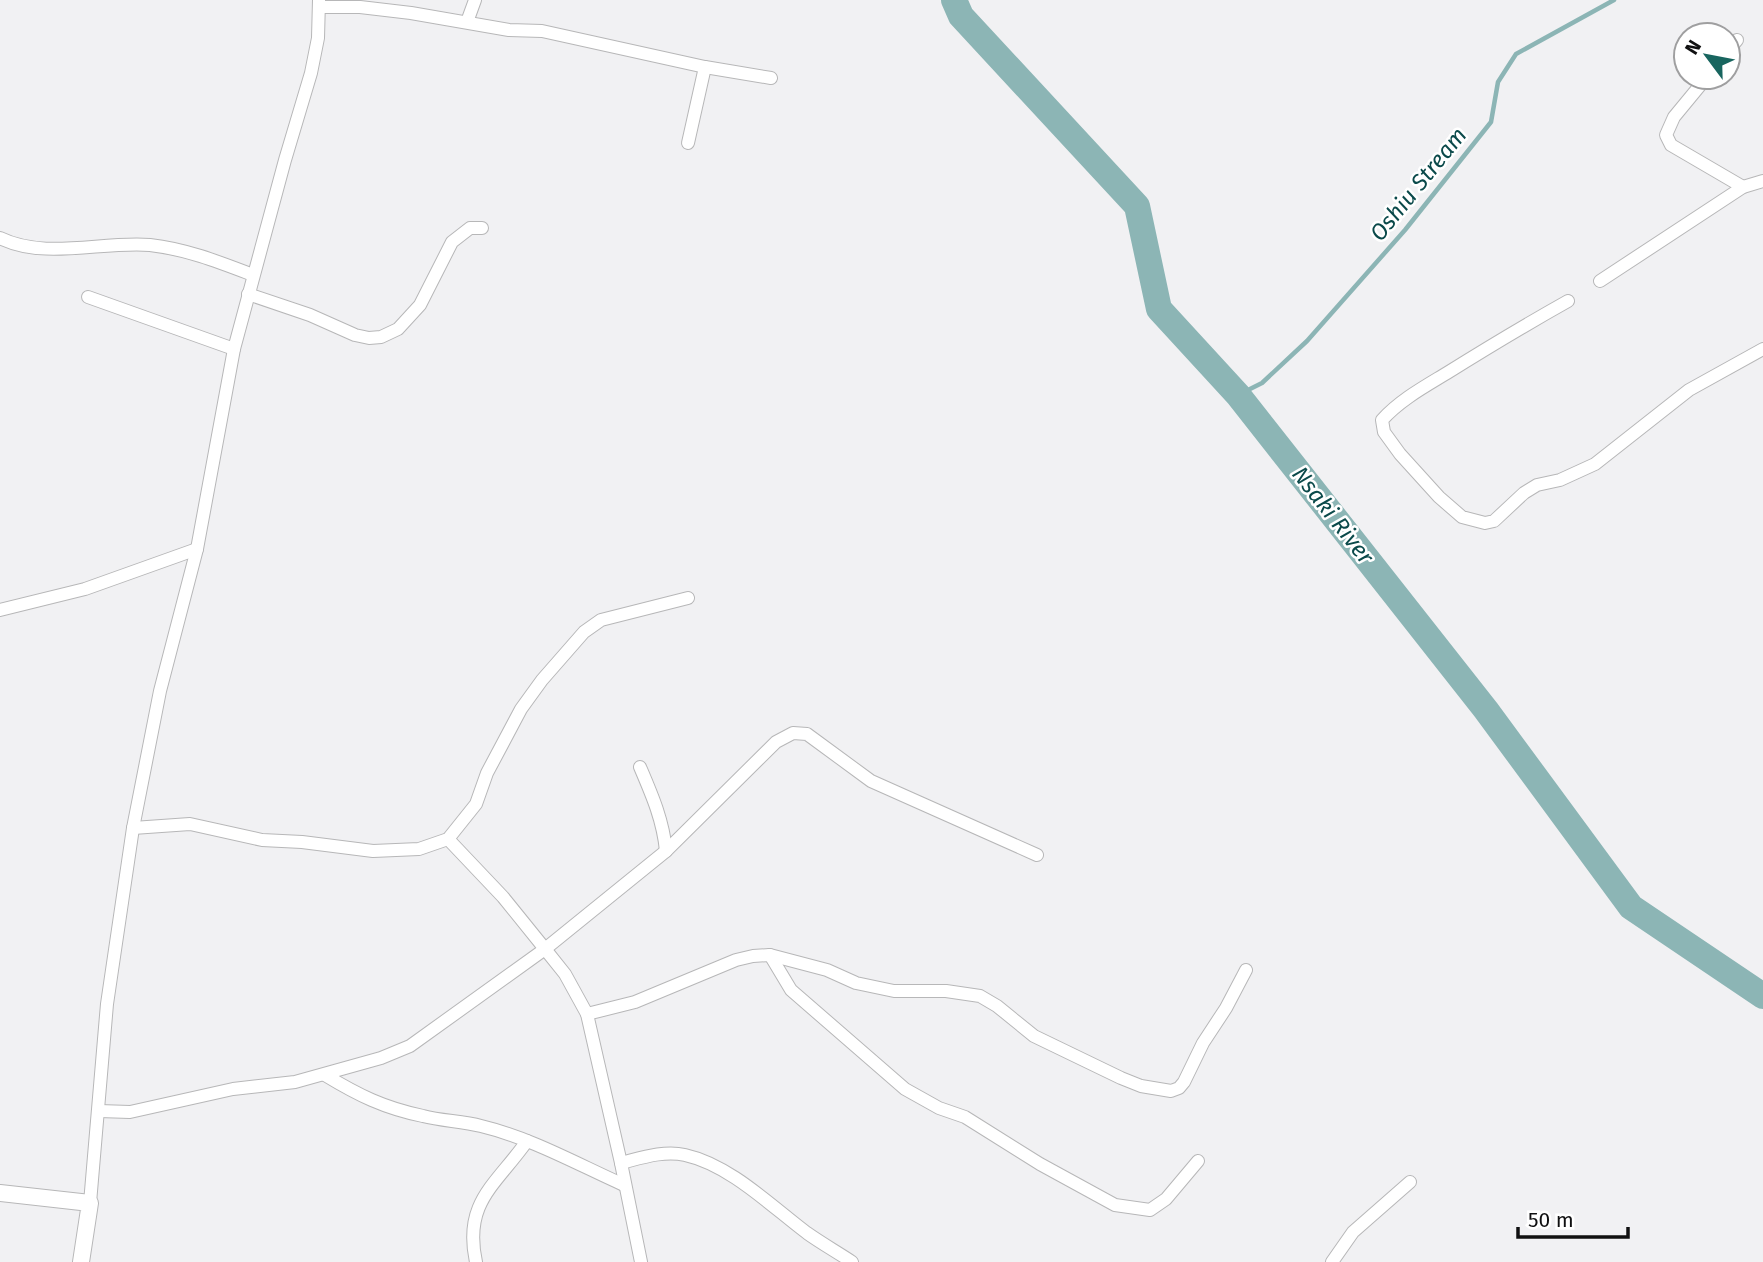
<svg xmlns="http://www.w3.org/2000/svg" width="1763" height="1262" viewBox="0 0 1763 1262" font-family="'Fira Sans',sans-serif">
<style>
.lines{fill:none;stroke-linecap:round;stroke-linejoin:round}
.stream{stroke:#8cb5b5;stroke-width:4.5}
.river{stroke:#8cb5b5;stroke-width:26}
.minor-casing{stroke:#b7b7b8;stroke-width:14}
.tertiary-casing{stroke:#b7b7b8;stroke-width:18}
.minor{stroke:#fff;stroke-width:12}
.tertiary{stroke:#fff;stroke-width:16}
.labels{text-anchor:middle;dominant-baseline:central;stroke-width:5;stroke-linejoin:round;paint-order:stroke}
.water-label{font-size:23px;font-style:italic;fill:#0a494a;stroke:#fff}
</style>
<rect width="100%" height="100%" fill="#f1f1f3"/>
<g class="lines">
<path class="stream" d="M1238,395L1262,383L1307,341L1405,230L1491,122L1498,82L1516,54L1614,0"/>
<path class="river" d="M954,0L961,16L1137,206L1159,309L1238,395L1486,710L1631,907L1763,996"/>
<defs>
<g id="minor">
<path d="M321,7H360L411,13L509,30L542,31L705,67L771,78"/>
<path d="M467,22L475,0"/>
<path d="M1728,51L1737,40"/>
<path d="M1707,77L1674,117L1666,135L1671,145L1743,187"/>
<path d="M688,143L705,67"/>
<path d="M0,238C45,260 101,241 150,245C186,249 219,262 253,275"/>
<path d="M1600,281L1743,187L1763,181"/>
<path d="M248,294L310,315L355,335L369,338L381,337L398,329L420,305L452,242L470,228H482"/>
<path d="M88,297L234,349"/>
<path d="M1568,301C1527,324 1487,348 1447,373C1424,387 1400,400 1382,420L1384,432L1400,454L1439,497L1462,517L1485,523L1494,521L1524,493L1537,485L1560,480L1595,464L1689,390L1763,349"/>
<path d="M0,610L85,589L197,549"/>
<path d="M640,767C652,795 663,820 666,851"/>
<path d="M133,828L190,824L262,840L302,842L373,851L419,849L448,839L476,804L487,773L521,709L542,680L584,632L601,620L688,598"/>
<path d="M448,839L503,897L545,949L565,974L587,1014L621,1163L641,1262"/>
<path d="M770,955L791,990L905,1089L939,1108L965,1117L1040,1164L1115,1205L1150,1210L1166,1199L1198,1161"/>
<path d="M587,1014L635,1002L736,960L753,956L770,955L827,970L856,983L894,991H946L980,996L997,1006L1034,1036L1121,1078L1141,1086L1171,1091L1179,1088L1184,1082L1203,1043L1226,1008L1246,970"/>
<path d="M325,1075C358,1095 384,1108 423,1116C442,1121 462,1121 481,1126C531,1138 577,1164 624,1185"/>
<path d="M99,1111L130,1112L233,1089L295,1082L381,1058L410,1046L545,949L666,851L776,742L793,733L807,734L871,781L1037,855"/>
<path d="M621,1163C641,1158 664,1150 685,1155C730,1165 771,1206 807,1233C821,1243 837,1252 852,1262"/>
<path d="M90,1203L107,1004L133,828L160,691L197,549L234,349L285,160L311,73L318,38L319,0"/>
<path d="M476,1262C463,1202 496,1185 527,1141"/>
<path d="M1332,1262L1353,1232L1410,1182"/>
</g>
<path id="tertiary" d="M0,1193L90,1203L81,1262"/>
</defs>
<use href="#minor" class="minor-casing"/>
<use href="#tertiary" class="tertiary-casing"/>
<use href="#minor" class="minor"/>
<use href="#tertiary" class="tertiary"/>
</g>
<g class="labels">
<g class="water-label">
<text transform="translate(1418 184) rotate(-51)">Oshiu Stream</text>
<text transform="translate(1333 515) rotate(52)">Nsaki River</text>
</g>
</g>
<g transform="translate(1707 56) rotate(302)"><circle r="33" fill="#ffffff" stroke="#9f9fa0" stroke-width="2"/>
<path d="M0-5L12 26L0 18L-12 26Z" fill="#18655f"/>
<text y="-10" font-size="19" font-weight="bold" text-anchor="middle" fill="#101011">N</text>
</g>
<path d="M1518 1227v10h110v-10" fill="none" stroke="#101011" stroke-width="3.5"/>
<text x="1528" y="1227" font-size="21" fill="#101011" stroke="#ffffff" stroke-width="5" paint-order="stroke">50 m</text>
</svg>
